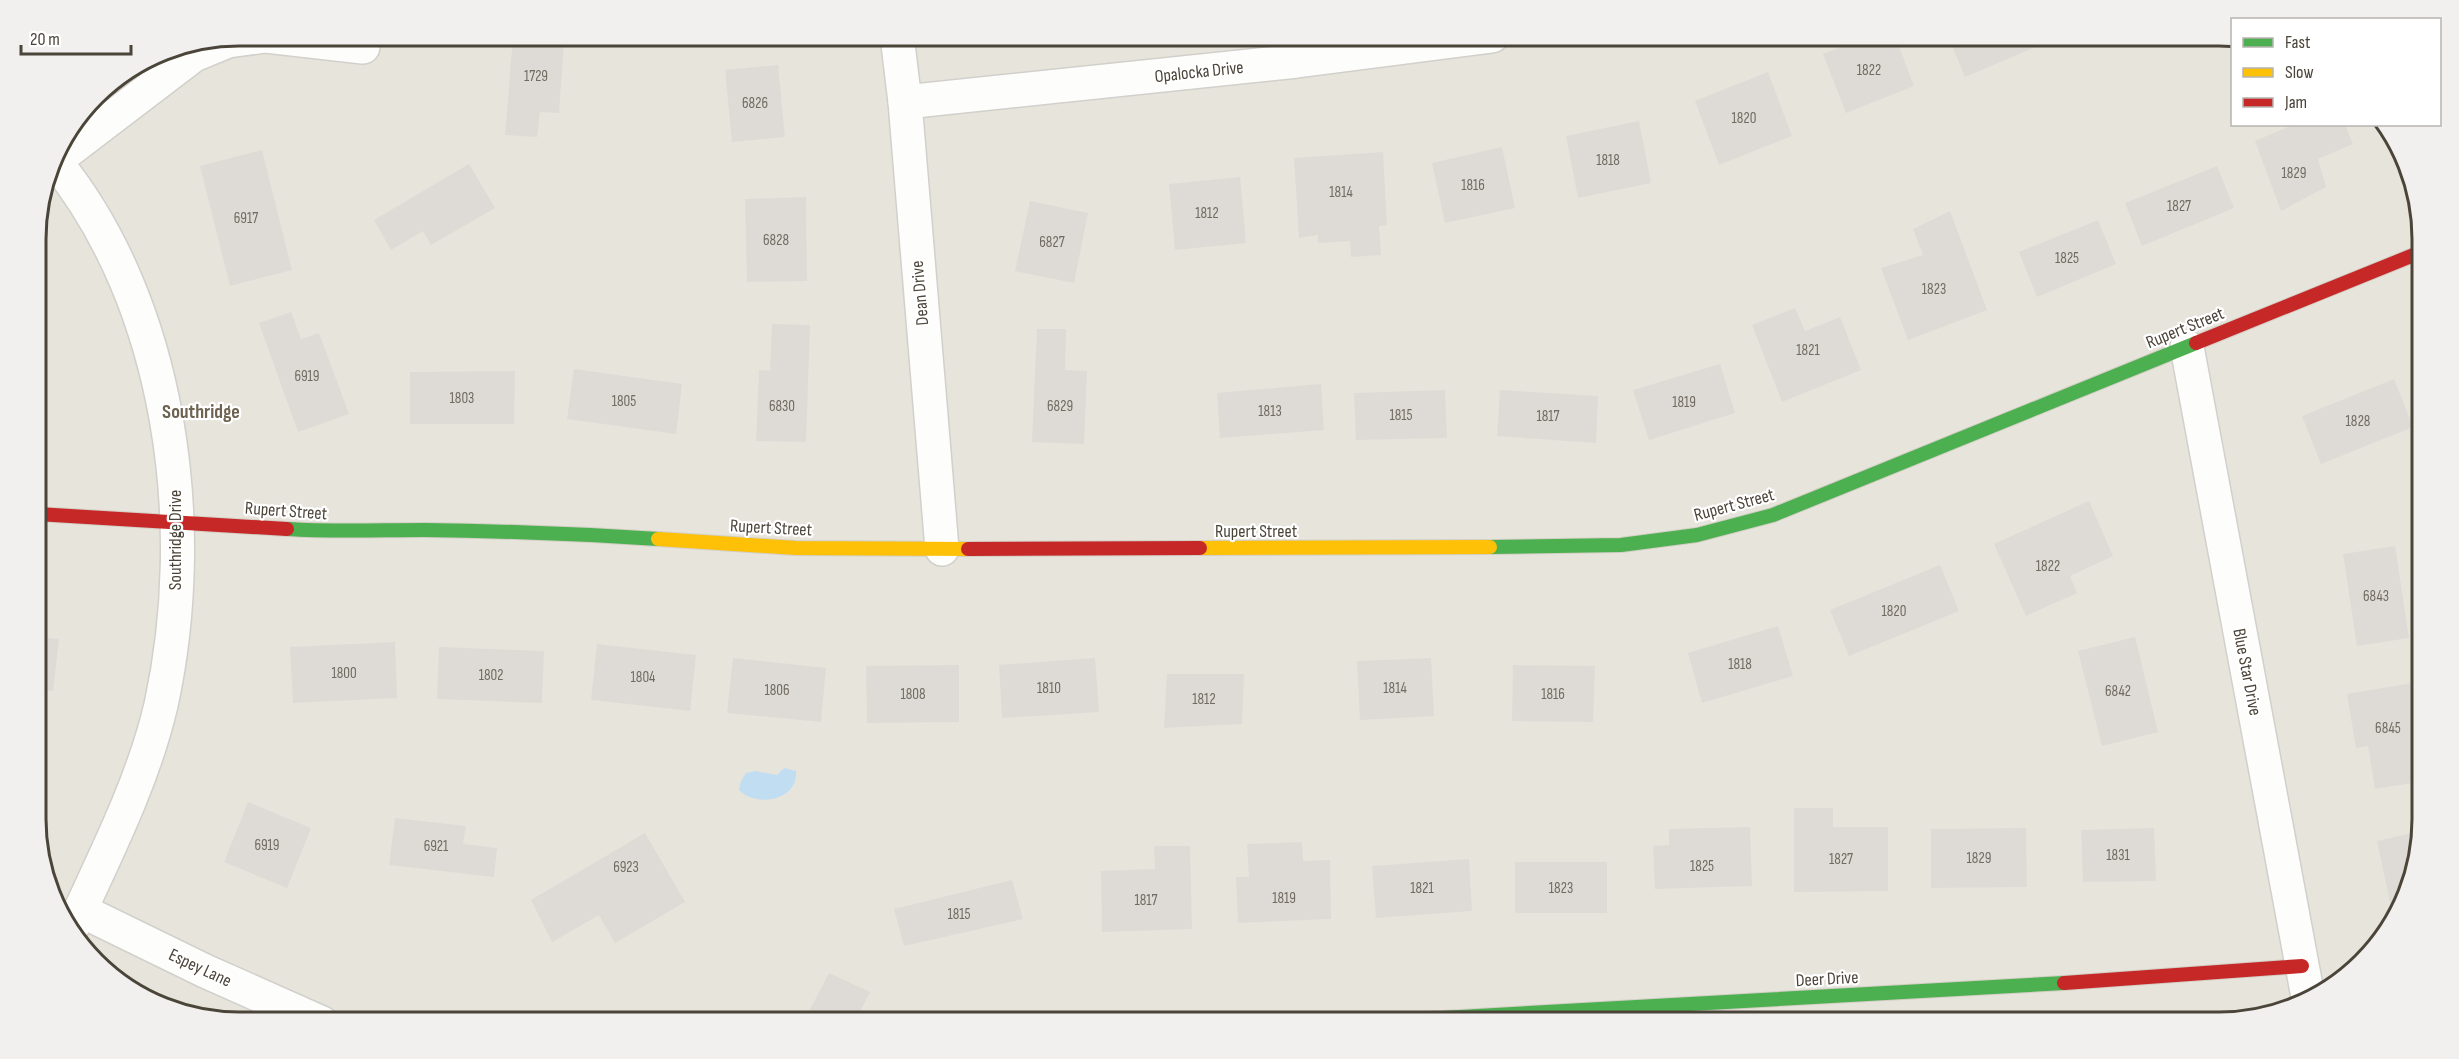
<svg xmlns="http://www.w3.org/2000/svg" width="2459" height="1059" viewBox="0 0 2459 1059" font-family="'Sofia Sans Condensed',sans-serif">
<style>
.residential{fill:#e7e4dc}
.water{fill:#c0ddf1}
.building{fill:#dedbd6}
.lines{fill:none;stroke-linecap:round;stroke-linejoin:round}
.street-casing{stroke:#d2d0cb;stroke-width:36}
.fast-casing{stroke:#d3cfc5;stroke-width:16}
.slow-casing{stroke:#d3cfc5;stroke-width:16}
.jam-casing{stroke:#d3cfc5;stroke-width:16}
.street{stroke:#fdfdfc;stroke-width:33}
.fast{stroke:#4caf50;stroke-width:14}
.slow{stroke:#ffc107;stroke-width:14}
.jam{stroke:#c62828;stroke-width:14}
.labels{text-anchor:middle;dominant-baseline:central;stroke-width:4.5;stroke-linejoin:round;paint-order:stroke}
.number-label{font-size:15px;fill:#706a61}
.street-label{font-size:18px;fill:#4b4439;stroke:#fff}
.neighbourhood-label{font-size:20px;font-weight:bold;fill:#6e6250;stroke:#fff}
.rim{fill:none;stroke:#4b4439;stroke-width:3}
</style>
<rect width="100%" height="100%" fill="#f4f2ee"/>
<path class="residential" d="M240,36H2219L2232,39V124L2384,125L2421,213L2423,820L2408,897L2381,944L2333,988L2232,1023H240L162,1008L78,944L38,846L36,226L57,149L105,87L162,51Z"/>
<path class="water" d="M784,768L796,771C798,801 757,808 739,790L741,781L746,773L755,771L777,775Z"/>
<g class="building">
<path d="M1870,36H1895L1914,86L1846,113L1823,54Z"/>
<path d="M1948,36H2034L2038,46L1965,77Z"/>
<path d="M513,37L564,40L559,113L540,112L537,137L505,135Z"/>
<path d="M778,65L785,137L732,142L725,70Z"/>
<path d="M1768,72L1792,136L1719,165L1695,101Z"/>
<path d="M1639,121L1651,183L1578,198L1566,136Z"/>
<path d="M2295,124H2345L2353,144L2318,159L2326,187L2281,211L2255,141Z"/>
<path d="M1502,147L1515,208L1445,223L1432,163Z"/>
<path d="M262,150L292,270L230,286L200,166Z"/>
<path d="M1383,152L1387,225L1379,226L1381,255L1351,257L1350,241L1318,243V235L1299,238L1294,158Z"/>
<path d="M469,164L495,208L431,245L423,231L391,250L374,220Z"/>
<path d="M2217,166L2234,208L2142,246L2125,203Z"/>
<path d="M1240,177L1246,243L1175,250L1169,184Z"/>
<path d="M806,197L807,281L747,282L745,199Z"/>
<path d="M1030,201L1088,213L1074,283L1015,271Z"/>
<path d="M1950,211L1987,310L1908,340L1881,268L1923,255L1913,229Z"/>
<path d="M2098,220L2116,264L2037,297L2019,252Z"/>
<path d="M1795,308L1805,331L1840,317L1861,370L1782,402L1752,325Z"/>
<path d="M291,312L301,339L319,333L349,414L298,432L259,323Z"/>
<path d="M772,324L810,325L806,442L756,441L759,370L770,371Z"/>
<path d="M1037,329H1066L1065,370L1087,371L1084,444L1032,442Z"/>
<path d="M1720,364L1735,413L1649,440L1633,390Z"/>
<path d="M574,369L682,384L676,434L567,419Z"/>
<path d="M515,371L514,424H410V372Z"/>
<path d="M37,379L43,400L37,402Z"/>
<path d="M2394,379L2413,427L2321,464L2302,416Z"/>
<path d="M1321,384L1324,430L1220,438L1217,393Z"/>
<path d="M1445,390L1447,438L1356,440L1354,393Z"/>
<path d="M1500,390L1598,396L1596,443L1497,436Z"/>
<path d="M2089,501L2113,556L2070,576L2077,593L2026,616L1994,544Z"/>
<path d="M2395,546L2409,638L2357,646L2343,554Z"/>
<path d="M1940,565L1959,611L1849,656L1830,610Z"/>
<path d="M1778,626L1793,676L1702,703L1688,653Z"/>
<path d="M37,637L59,639L53,691L37,689Z"/>
<path d="M2135,637L2158,732L2102,746L2078,651Z"/>
<path d="M395,642L397,698L293,703L290,647Z"/>
<path d="M597,644L696,655L690,711L591,700Z"/>
<path d="M439,647L544,651L542,703L437,699Z"/>
<path d="M733,658L826,668L821,722L727,713Z"/>
<path d="M1095,658L1099,712L1002,718L999,665Z"/>
<path d="M1431,658L1434,716L1360,720L1357,661Z"/>
<path d="M959,665V722L867,723L866,666Z"/>
<path d="M1513,665L1595,666L1593,722L1512,721Z"/>
<path d="M1167,674H1244L1242,724L1164,728Z"/>
<path d="M2418,682L2423,711V762L2414,763L2418,782L2375,789L2368,746L2356,748L2347,694Z"/>
<path d="M248,802L311,828L287,888L224,862Z"/>
<path d="M1794,808H1833V827H1888V891L1794,892Z"/>
<path d="M395,818L466,826L463,844L497,848L494,877L389,865Z"/>
<path d="M1750,827L1752,886L1655,889L1653,846L1669,845V829Z"/>
<path d="M2026,828L2027,887L1931,888V829Z"/>
<path d="M2154,828L2156,881L2083,882L2081,830Z"/>
<path d="M2421,831L2408,897L2394,921L2377,841Z"/>
<path d="M645,833L685,902L615,943L599,915L552,942L531,900Z"/>
<path d="M1302,842L1303,861L1330,860L1331,919L1238,923L1236,877H1249L1247,844Z"/>
<path d="M1154,846H1190L1192,929L1102,932L1101,871L1155,869Z"/>
<path d="M1469,859L1472,911L1376,918L1372,866Z"/>
<rect x="1515" y="862" width="92" height="51"/>
<path d="M1012,880L1023,919L904,946L894,909Z"/>
<path d="M829,973L870,992L854,1023H803Z"/>
</g>
<g class="lines">
<defs>
<g id="street">
<path d="M266,36L363,47"/>
<path d="M897,36L905,102L942,549"/>
<path d="M905,102L1297,61L1492,36"/>
<path d="M54,160C172,304 200,527 161,705C143,782 105,856 72,928"/>
<path d="M55,161L194,55L228,41L265,36"/>
<path d="M2187,347L2308,997"/>
<path d="M80,910L205,971L322,1023"/>
</g>
<g id="fast">
<path d="M287,529C333,532 378,530 424,530C502,531 580,534 658,539"/>
<path d="M1490,547L1621,545L1697,535L1773,515L2196,343"/>
<path d="M1353,1023L2064,983"/>
</g>
<g id="slow">
<path d="M658,539L796,548L968,549"/>
<path d="M1200,548L1490,547"/>
</g>
<g id="jam">
<path d="M2196,343L2421,252"/>
<path d="M37,514L287,529"/>
<path d="M968,549L1200,548"/>
<path d="M2064,983L2302,966"/>
</g>
</defs>
<use href="#street" class="street-casing"/>
<use href="#fast" class="fast-casing"/>
<use href="#slow" class="slow-casing"/>
<use href="#jam" class="jam-casing"/>
<use href="#street" class="street"/>
<use href="#fast" class="fast"/>
<use href="#slow" class="slow"/>
<use href="#jam" class="jam"/>
</g>
<g class="labels">
<g class="number-label">
<text x="1869" y="70">1822</text>
<text x="536" y="76">1729</text>
<text x="755" y="103">6826</text>
<text x="1744" y="118">1820</text>
<text x="1608" y="160">1818</text>
<text x="2294" y="173">1829</text>
<text x="1473" y="185">1816</text>
<text x="1341" y="192">1814</text>
<text x="2179" y="206">1827</text>
<text x="1207" y="213">1812</text>
<text x="246" y="218">6917</text>
<text x="776" y="240">6828</text>
<text x="1052" y="242">6827</text>
<text x="2067" y="258">1825</text>
<text x="1934" y="289">1823</text>
<text x="1808" y="350">1821</text>
<text x="307" y="376">6919</text>
<text x="462" y="398">1803</text>
<text x="624" y="401">1805</text>
<text x="1684" y="402">1819</text>
<text x="782" y="406">6830</text>
<text x="1060" y="406">6829</text>
<text x="1270" y="411">1813</text>
<text x="1401" y="415">1815</text>
<text x="1548" y="416">1817</text>
<text x="2358" y="421">1828</text>
<text x="2048" y="566">1822</text>
<text x="2376" y="596">6843</text>
<text x="1894" y="611">1820</text>
<text x="1740" y="664">1818</text>
<text x="344" y="673">1800</text>
<text x="491" y="675">1802</text>
<text x="643" y="677">1804</text>
<text x="1049" y="688">1810</text>
<text x="1395" y="688">1814</text>
<text x="777" y="690">1806</text>
<text x="2118" y="691">6842</text>
<text x="913" y="694">1808</text>
<text x="1553" y="694">1816</text>
<text x="1204" y="699">1812</text>
<text x="2388" y="728">6845</text>
<text x="267" y="845">6919</text>
<text x="436" y="846">6921</text>
<text x="2118" y="855">1831</text>
<text x="1979" y="858">1829</text>
<text x="1841" y="859">1827</text>
<text x="1702" y="866">1825</text>
<text x="626" y="867">6923</text>
<text x="1422" y="888">1821</text>
<text x="1561" y="888">1823</text>
<text x="1284" y="898">1819</text>
<text x="1146" y="900">1817</text>
<text x="959" y="914">1815</text>
</g>
<g class="street-label">
<text transform="translate(1199 72) rotate(-6)">Opalocka Drive</text>
<text transform="translate(920 293) rotate(-95)">Dean Drive</text>
<text transform="translate(2185 328) rotate(-22)">Rupert Street</text>
<text transform="translate(1734 505) rotate(-15)">Rupert Street</text>
<text transform="translate(286 511) rotate(4)">Rupert Street</text>
<text transform="translate(771 528) rotate(3)">Rupert Street</text>
<text x="1256" y="531">Rupert Street</text>
<text transform="translate(175 540) rotate(-90)">Southridge Drive</text>
<text transform="translate(2247 672) rotate(79)">Blue Star Drive</text>
<text transform="translate(200 968) rotate(25)">Espey Lane</text>
<text transform="translate(1827 979) rotate(-3)">Deer Drive</text>
</g>
<g class="neighbourhood-label">
<text x="201" y="412">Southridge</text>
</g>
</g>
<path d="M0 0H2459V1059H0ZM239 46H2219A193 193 0 0 1 2412 239V819A193 193 0 0 1 2219 1012H239A193 193 0 0 1 46 819V239A193 193 0 0 1 239 46Z" fill="#f1f0ef" fill-rule="evenodd"/>
<path class="rim" d="M239 46H2219A193 193 0 0 1 2412 239V819A193 193 0 0 1 2219 1012H239A193 193 0 0 1 46 819V239A193 193 0 0 1 239 46Z"/>
<rect x="2231" y="18" width="210" height="108" fill="#ffffff" stroke="#b7b4b0" stroke-width="1.5"/>
<rect x="2243" y="38" width="30" height="9" fill="#4caf50" stroke="#b7b4b0" stroke-width="1.5"/>
<text x="2285" y="48" font-size="18" fill="#4b4439">Fast</text>
<rect x="2243" y="68" width="30" height="9" fill="#ffc107" stroke="#b7b4b0" stroke-width="1.5"/>
<text x="2285" y="78" font-size="18" fill="#4b4439">Slow</text>
<rect x="2243" y="98" width="30" height="9" fill="#c62828" stroke="#b7b4b0" stroke-width="1.5"/>
<text x="2285" y="108" font-size="18" fill="#4b4439">Jam</text>
<path d="M21 45v9h110v-9" fill="none" stroke="#4b4439" stroke-width="3"/>
<text x="30" y="45" font-size="18" fill="#4b4439" stroke="#ffffff" stroke-width="4.5" paint-order="stroke">20 m</text>
</svg>
